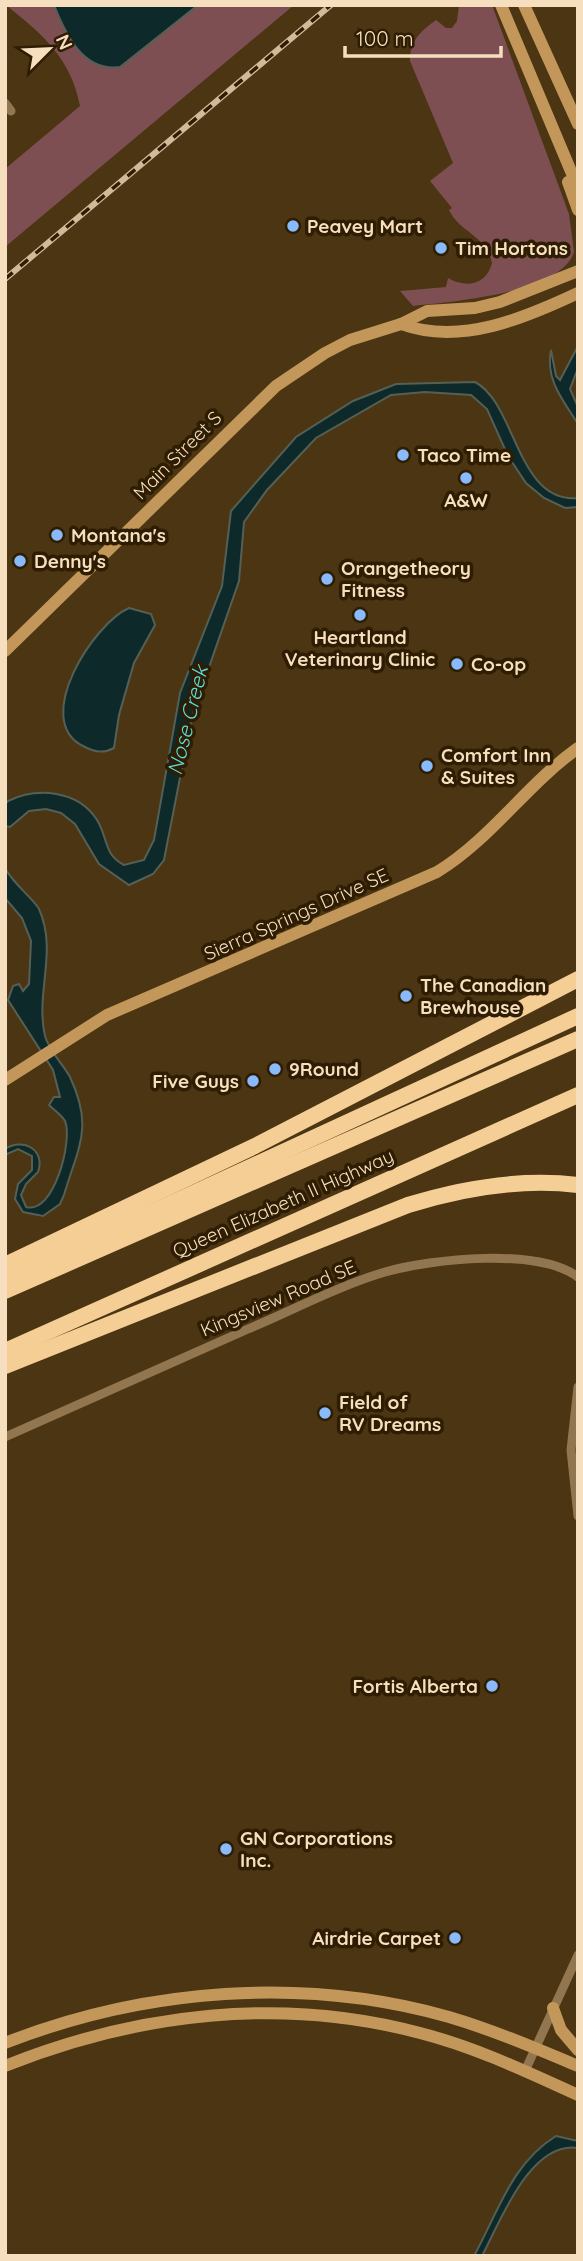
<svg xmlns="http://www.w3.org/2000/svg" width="583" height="2261" viewBox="0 0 583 2261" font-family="Quicksand,sans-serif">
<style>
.green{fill:#7d4f52}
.water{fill:#0e2929;stroke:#546056;stroke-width:2}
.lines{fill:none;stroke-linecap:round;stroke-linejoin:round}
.street{stroke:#917650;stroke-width:9}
.secondary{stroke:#c29759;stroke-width:12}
.highway{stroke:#f5ce96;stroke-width:16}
.rail-casing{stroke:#d1ba9a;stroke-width:6}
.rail{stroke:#2e1d02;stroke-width:3.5;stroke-dasharray:10;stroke-linecap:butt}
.poi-dot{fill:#89bafc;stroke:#2e1d02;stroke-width:2.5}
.labels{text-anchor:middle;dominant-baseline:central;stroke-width:7;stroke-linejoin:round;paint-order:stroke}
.poi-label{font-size:19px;font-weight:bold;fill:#f6dfbf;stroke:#2e1d02;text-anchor:start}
.street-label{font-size:19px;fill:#f6dfbf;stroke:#2e1d02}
.water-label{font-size:21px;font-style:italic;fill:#5fdcdd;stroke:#2e1d02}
</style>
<rect width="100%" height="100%" fill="#4b3512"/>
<g class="green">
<path d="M6,5H294L5,247V169L80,106C71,58 42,34 6,5Z"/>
<path d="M459,5H492L569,214L574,252C561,294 449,302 413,306L400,291L446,287L448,278C465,288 486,286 492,263C486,235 459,232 449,210L452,208L430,181L453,163L410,61C410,40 420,32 436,20L446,28H452L457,21Z"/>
</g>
<g class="water">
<path d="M54,5H198L120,67C83,72 66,35 54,5Z"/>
<path d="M578,346V368L570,389L578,407V424C563,400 545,380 551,350L556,376L560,380Z"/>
<path d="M475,382C516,403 517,504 578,498V507L565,508L544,498L526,483L508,456L487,409L471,395L425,392L391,395L316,438L267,490L244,522L239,581L192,716L164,860L153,874L129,885L99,864L75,824L61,813L46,809L29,811L10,827L5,826V804L8,801C37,787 78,790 97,820C108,837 103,854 124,865L144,860L154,840L180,693L222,586L231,511L296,437L353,401L396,384Z"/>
<path d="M129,608L151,614L155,625L134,663L119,715L114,748C103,754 94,752 83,746C31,720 94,623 129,608Z"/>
<path d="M5,868C14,885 33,898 39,909C58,951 35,993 45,1036C49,1051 63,1064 70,1077C94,1128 78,1147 64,1195L60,1204L43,1216L23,1212L15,1199L18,1184L32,1170V1156L18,1149L5,1155V1149C23,1137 46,1150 38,1172L26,1184L21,1195L26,1207C54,1215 73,1140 65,1121C62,1115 54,1110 49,1105L54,1097H60L53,1070L8,1000L13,986L19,984L23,991L29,984L31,941L22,918L5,898Z"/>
<path d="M556,2136L578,2141V2148C530,2141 500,2222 482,2256H474C498,2212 512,2163 556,2136Z"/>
</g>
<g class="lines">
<g class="street">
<path d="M5,103L11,111"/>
<path d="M578,1387L571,1450L578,1516"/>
<path d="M5,1437C86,1401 167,1365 248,1329C293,1310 338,1286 385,1272C432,1259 537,1247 578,1277"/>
<path d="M525,2071L578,1955"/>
</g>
<g class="secondary">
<path d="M501,5L578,188"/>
<path d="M524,5L578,124"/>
<path d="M568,182L578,210"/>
<path d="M401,324C460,346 525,318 578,293"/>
<path d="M5,651L276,386L325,353L350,340L401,324L427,311L475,308L500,302L578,271"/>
<path d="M5,1080L107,1015L437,872C491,839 526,785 578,748"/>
<path d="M553,2008L561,2030L578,2050"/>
<path d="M5,2043C145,1988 304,1976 449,2017C493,2030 535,2048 578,2066"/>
<path d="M5,2066C137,2013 282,1996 420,2033C475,2047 527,2072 578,2095"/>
</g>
<g class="highway">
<path d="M5,1265L255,1146L578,979"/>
<path d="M5,1280L578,1016"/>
<path d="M5,1291L578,1039"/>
<path d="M5,1351L578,1095"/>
<path d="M5,1366L408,1205C463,1188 520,1178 578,1185"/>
</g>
<defs>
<path id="rail" d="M5,279L331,5"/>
</defs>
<use href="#rail" class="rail-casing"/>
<use href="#rail" class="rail"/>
</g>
<g class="poi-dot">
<circle cx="293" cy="226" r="7"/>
<circle cx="441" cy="248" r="7"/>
<circle cx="403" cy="455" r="7"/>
<circle cx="466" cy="478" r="7"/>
<circle cx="57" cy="535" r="7"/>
<circle cx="20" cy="561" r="7"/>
<circle cx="327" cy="579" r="7"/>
<circle cx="360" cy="615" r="7"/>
<circle cx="457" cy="664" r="7"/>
<circle cx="427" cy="766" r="7"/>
<circle cx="406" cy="996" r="7"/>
<circle cx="275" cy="1069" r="7"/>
<circle cx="253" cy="1081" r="7"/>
<circle cx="325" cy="1413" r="7"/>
<circle cx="492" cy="1686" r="7"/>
<circle cx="226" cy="1849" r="7"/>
<circle cx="455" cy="1938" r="7"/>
</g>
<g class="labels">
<g class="poi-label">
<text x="307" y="226">Peavey Mart</text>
<text x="455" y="248">Tim Hortons</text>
<text x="417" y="455">Taco Time</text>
<text x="466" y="500" text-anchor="middle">A&amp;W</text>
<text x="71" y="535">Montana's</text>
<text x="34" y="561">Denny's</text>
<text x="341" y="568">Orangetheory<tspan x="341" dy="22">Fitness</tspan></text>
<text x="360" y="637" text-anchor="middle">Heartland<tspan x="360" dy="22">Veterinary Clinic</tspan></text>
<text x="471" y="664">Co-op</text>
<text x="441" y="755">Comfort Inn<tspan x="441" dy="22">&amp; Suites</tspan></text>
<text x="420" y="985">The Canadian<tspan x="420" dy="22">Brewhouse</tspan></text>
<text x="289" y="1069">9Round</text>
<text x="239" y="1081" text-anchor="end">Five Guys</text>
<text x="339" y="1402">Field of<tspan x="339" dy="22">RV Dreams</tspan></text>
<text x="478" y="1686" text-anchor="end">Fortis Alberta</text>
<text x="240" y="1838">GN Corporations<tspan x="240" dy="22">Inc.</tspan></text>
<text x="441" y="1938" text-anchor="end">Airdrie Carpet</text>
</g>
<g class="street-label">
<text transform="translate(177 455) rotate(-45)">Main Street S</text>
<text transform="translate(296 914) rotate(-24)">Sierra Springs Drive SE</text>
<text transform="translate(283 1203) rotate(-24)">Queen Elizabeth II Highway</text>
<text transform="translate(278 1298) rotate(-23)">Kingsview Road SE</text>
</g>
<g class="water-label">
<text transform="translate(187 720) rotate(-76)">Nose Creek</text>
</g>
</g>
<rect width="583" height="2261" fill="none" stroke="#f6dfbf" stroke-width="14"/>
<g transform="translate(49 49) rotate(66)" stroke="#2e1d02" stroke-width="5" paint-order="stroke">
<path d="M0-5L12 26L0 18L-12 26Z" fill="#f6dfbf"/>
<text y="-10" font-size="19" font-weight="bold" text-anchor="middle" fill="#f6dfbf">N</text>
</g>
<path d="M345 46v10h156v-10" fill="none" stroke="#f6dfbf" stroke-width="3.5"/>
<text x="356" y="46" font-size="21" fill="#f6dfbf" stroke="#2e1d02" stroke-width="5" paint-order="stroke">100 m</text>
</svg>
